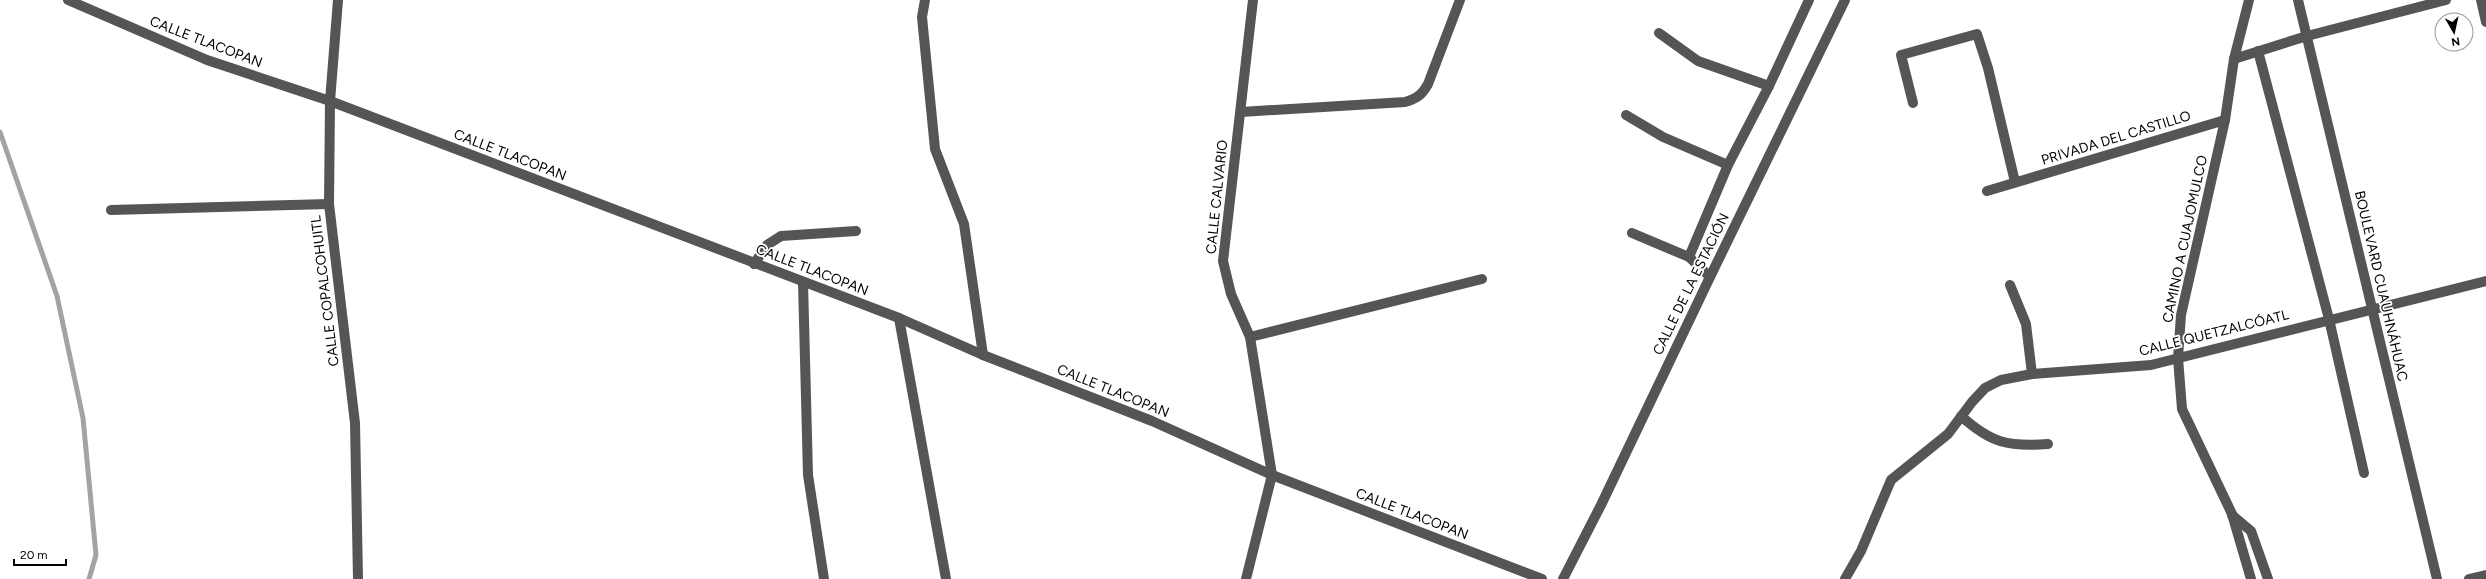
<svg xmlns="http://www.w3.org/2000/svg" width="2486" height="579" viewBox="0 0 2486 579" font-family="Figtree,sans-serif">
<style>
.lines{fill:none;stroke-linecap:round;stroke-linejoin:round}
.stream{stroke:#a3a3a3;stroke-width:5}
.minor{stroke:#555;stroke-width:10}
.labels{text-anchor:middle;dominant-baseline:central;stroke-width:3.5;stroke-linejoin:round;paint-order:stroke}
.street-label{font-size:14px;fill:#000;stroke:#fff}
</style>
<rect width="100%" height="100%" fill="#fff"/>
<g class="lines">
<path class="stream" d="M0,132L57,296L83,418L96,555L89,579"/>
<g class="minor">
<path d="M68,0L207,60L330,101L899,318L983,355L1152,421L1272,475L1542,579"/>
<path d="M338,0L330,101L329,204L355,423L358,579"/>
<path d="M925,0L922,17L935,149L964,224L983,355"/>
<path d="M2249,0L2234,59L2225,120L2181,315L2178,358L2182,409L2232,514L2251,579"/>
<path d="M2298,0L2437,579"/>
<path d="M2481,0L2486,22"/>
<path d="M1659,33L1698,61L1769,86"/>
<path d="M2258,51L2329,319L2364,473"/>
<path d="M2234,59L2307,36L2446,0"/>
<path d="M1913,103L1901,55L1977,34L1988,68L2015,182"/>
<path d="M1241,112L1405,102C1416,99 1422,95 1428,84L1460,0"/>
<path d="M1626,115L1663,137L1728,165"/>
<path d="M1987,191L2225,120"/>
<path d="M111,210L329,204"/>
<path d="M1632,233L1689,257"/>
<path d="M754,264L767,245L781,236L856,231"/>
<path d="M1710,277L1689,257L1728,165L1769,86L1809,0"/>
<path d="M803,282L808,475L824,579"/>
<path d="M2010,285L2026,324L2032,374"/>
<path d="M899,318L946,579"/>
<path d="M1250,337L1482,279"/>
<path d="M1961,416C1991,443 2008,447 2048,444"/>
<path d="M2232,515L2251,531L2268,579"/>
<path d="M1246,579L1272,475L1250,337L1231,294L1223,261L1253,0"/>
<path d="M1563,579L1601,505L1710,277L1845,0"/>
<path d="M1845,579L1861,551L1891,480L1948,434L1972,402L1985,388L2001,380L2032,374L2151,365L2486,281"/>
<path d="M2469,579L2486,575"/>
</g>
</g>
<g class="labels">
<g class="street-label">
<text transform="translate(206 42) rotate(21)">CALLE TLACOPAN</text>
<text transform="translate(2116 138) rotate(-17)">PRIVADA DEL CASTILLO</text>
<text transform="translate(510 155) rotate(21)">CALLE TLACOPAN</text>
<text transform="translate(1217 197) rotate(-84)">CALLE CALVARIO</text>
<text transform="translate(2185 239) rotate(-78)">CAMINO A CUAJOMULCO</text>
<text transform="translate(812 270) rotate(21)">CALLE TLACOPAN</text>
<text transform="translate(1691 284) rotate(-64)">CALLE DE LA ESTACIÓN</text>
<text transform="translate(2381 286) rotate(77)">BOULEVARD CUAUHNÁHUAC</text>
<text transform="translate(325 291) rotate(-97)">CALLE COPALCOHUITL</text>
<text transform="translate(2214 333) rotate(-14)">CALLE QUETZALCÓATL</text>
<text transform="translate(1113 391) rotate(22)">CALLE TLACOPAN</text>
<text transform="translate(1412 514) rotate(21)">CALLE TLACOPAN</text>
</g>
</g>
<g transform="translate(2454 32) rotate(171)"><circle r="19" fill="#ffffff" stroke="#999999"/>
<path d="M0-3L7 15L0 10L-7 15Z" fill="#000000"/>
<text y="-6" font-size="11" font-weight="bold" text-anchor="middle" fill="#000000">N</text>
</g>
<path d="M14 559v6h52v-6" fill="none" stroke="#000000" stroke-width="2"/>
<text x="20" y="559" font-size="12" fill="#000000" stroke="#ffffff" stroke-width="3" paint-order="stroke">20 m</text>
</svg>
